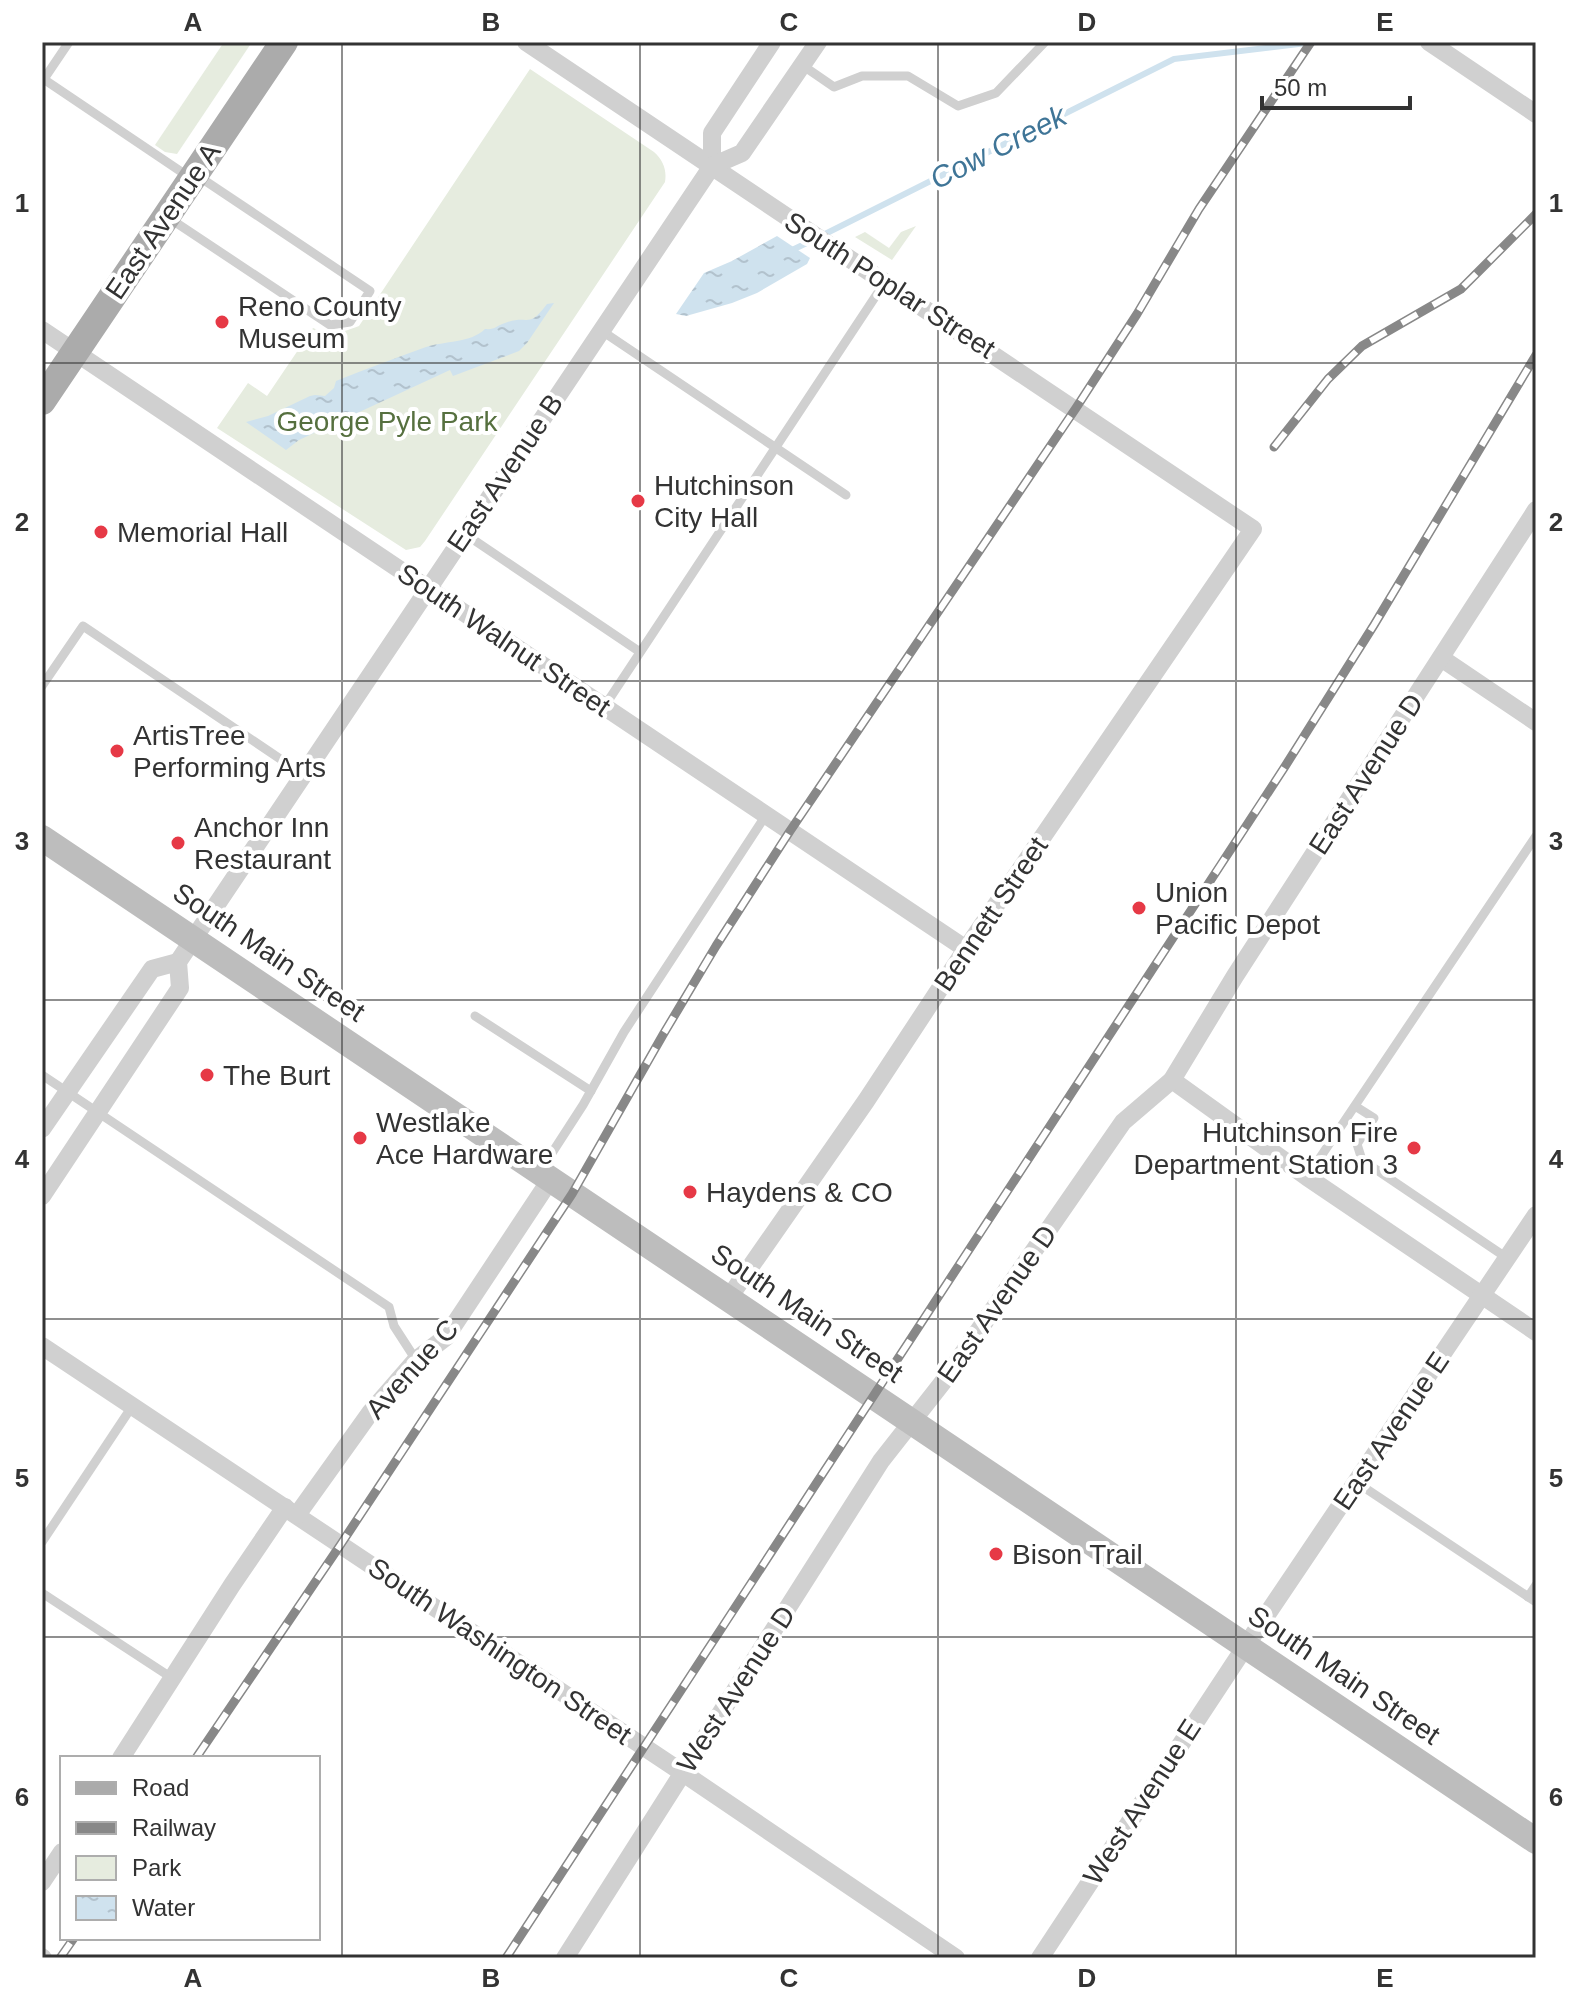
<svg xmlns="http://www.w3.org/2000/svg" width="1578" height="2000" viewBox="0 0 1578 2000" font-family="Arial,sans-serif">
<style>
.green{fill:#e6ecdf}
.water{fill:url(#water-ripples)}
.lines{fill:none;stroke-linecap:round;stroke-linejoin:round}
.stream{stroke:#cfe2ee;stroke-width:6}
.lane{stroke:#d0d0d0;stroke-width:9}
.street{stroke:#d0d0d0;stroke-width:18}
.secondary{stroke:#bdbdbd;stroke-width:26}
.primary{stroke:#ababab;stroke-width:28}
.rail-casing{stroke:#888;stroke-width:9}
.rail{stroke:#fff;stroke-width:6;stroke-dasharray:18;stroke-linecap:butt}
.grid{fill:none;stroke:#333;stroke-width:2;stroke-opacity:0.55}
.poi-dot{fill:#e63946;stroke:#fff;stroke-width:3}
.labels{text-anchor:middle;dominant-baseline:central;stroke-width:8;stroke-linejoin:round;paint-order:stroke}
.street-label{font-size:28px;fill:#333;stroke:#fff}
.poi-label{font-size:28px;fill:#333;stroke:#fff;text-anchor:start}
.park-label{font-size:28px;fill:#56703f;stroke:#fff}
.water-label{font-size:30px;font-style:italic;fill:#3f7597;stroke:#fff}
.neatline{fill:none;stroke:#333;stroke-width:3}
.grid-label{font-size:26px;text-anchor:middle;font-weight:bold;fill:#333}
</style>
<defs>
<pattern id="water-ripples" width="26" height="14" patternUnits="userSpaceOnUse" patternTransform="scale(2)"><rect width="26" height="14" fill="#cfe2ee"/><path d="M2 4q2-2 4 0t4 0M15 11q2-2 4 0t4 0" fill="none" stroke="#b2c2cd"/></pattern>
</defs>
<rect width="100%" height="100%" fill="#fff"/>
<g class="green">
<path d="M224,42H252L177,154L165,152L155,145Z"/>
<path d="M530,69L654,152C663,160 667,170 665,182L425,541L420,547L406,550L217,428L248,383L267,396L313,328C332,336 340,333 359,326Z"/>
<path d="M916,226L892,260L855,237L865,232L889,248L901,232Z"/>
</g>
<g class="water">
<path d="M777,236L810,258L807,264L757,293L732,303L686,316L676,314L704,273L732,261Z"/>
<path d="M554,303L527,343L519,351L453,376L450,370L299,440L286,450L246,422L268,416L310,396L315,395L325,396L334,388L336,381C365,369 396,358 426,347C444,341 471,343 485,329C495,330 496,326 505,323C528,314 528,330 547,304Z"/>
</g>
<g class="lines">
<g class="stream">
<path d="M823,235L1174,59L1315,42"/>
<path d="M790,251L813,240"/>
</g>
<g class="lane">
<path d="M802,65L834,87L862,76H908L958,106L996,93L1045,42"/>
<path d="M42,78L189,177"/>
<path d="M44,79L69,42"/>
<path d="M169,218L330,325L350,322L370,291L198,176"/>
<path d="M602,331L846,495"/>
<path d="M465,534L640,652"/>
<path d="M42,686L83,626L304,775"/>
<path d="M604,707L885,282"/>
<path d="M475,1016L591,1091"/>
<path d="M42,1075L389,1307L394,1326L416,1360"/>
<path d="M1355,1106L1374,1118L1357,1144L1362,1160L1507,1258"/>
<path d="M541,1170L583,1105L624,1032L766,815"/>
<path d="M1307,1177L1536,836"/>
<path d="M1356,1482L1536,1602"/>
<path d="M42,1542L133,1405"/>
<path d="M42,1593L172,1678"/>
<path d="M1528,1597L1536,1585"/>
</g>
<g class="street">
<path d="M526,42C767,206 1012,365 1253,529L966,949L866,1101L728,1299"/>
<path d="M1429,42L1536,114"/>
<path d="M712,166V133L772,42"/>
<path d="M42,330L966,949"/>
<path d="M1441,658L1536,722"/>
<path d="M1172,1080L1307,1177L1536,1332"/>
<path d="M42,1129L152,969L178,962"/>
<path d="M42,1196L180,988L178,962L712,166L742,153L818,42"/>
<path d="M42,1346L683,1773L956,1958"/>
<path d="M297,1515L370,1413L416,1360L446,1337L550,1180"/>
<path d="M121,1758L232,1585L285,1507"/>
<path d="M42,1882L62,1852"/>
<path d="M42,1957L43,1958"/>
<path d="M565,1958L881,1461L943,1382L1123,1122L1172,1080L1235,976L1536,510"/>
<path d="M1040,1958L1245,1647L1536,1215"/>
</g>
<path class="secondary" d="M42,838L1536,1841"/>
<path class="primary" d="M42,401L284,42"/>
<defs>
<g id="rail">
<path d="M1274,447L1328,379L1362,346L1461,289L1536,214"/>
<path d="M196,1758L341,1544L572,1194L664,1033L716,946L790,831L1076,408L1137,314L1199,209L1311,42"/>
<path d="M60,1958L74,1938"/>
<path d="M506,1958L1284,768L1374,625L1536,355"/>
</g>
</defs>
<use href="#rail" class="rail-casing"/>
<use href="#rail" class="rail"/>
</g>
<path class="grid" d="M342,42V1958M640,42V1958M938,42V1958M1236,42V1958M42,363H1536M42,681H1536M42,1000H1536M42,1319H1536M42,1637H1536"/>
<g class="poi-dot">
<circle cx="222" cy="322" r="8"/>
<circle cx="638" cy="501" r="8"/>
<circle cx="101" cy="532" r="8"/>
<circle cx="117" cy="751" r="8"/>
<circle cx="178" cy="843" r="8"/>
<circle cx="1139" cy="908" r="8"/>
<circle cx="207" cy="1075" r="8"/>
<circle cx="360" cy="1138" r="8"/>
<circle cx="1414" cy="1148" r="8"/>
<circle cx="690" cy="1192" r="8"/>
<circle cx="996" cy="1554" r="8"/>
</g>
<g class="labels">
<g class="street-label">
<text transform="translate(163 221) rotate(-56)">East Avenue A</text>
<text transform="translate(890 285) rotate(33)">South Poplar Street</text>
<text transform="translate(505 473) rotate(-56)">East Avenue B</text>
<text transform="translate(504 640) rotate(34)">South Walnut Street</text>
<text transform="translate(1366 774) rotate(-57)">East Avenue D</text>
<text transform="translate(991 914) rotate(-56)">Bennett Street</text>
<text transform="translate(269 952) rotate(34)">South Main Street</text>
<text transform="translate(997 1304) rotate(-55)">East Avenue D</text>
<text transform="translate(807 1313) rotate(34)">South Main Street</text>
<text transform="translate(412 1369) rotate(-48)">Avenue C</text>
<text transform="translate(1391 1431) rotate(-56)">East Avenue E</text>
<text transform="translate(500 1651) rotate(34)">South Washington Street</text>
<text transform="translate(1344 1675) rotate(34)">South Main Street</text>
<text transform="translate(736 1689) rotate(-57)">West Avenue D</text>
<text transform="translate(1142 1802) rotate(-57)">West Avenue E</text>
</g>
<g class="poi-label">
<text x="238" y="306">Reno County<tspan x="238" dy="32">Museum</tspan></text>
<text x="654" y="485">Hutchinson<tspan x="654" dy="32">City Hall</tspan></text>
<text x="117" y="532">Memorial Hall</text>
<text x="133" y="735">ArtisTree<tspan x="133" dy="32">Performing Arts</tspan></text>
<text x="194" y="827">Anchor Inn<tspan x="194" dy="32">Restaurant</tspan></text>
<text x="1155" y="892">Union<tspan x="1155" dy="32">Pacific Depot</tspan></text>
<text x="223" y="1075">The Burt</text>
<text x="376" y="1122">Westlake<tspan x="376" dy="32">Ace Hardware</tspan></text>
<text x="1398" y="1132" text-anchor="end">Hutchinson Fire<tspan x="1398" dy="32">Department Station 3</tspan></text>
<text x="706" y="1192">Haydens &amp; CO</text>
<text x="1012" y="1554">Bison Trail</text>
</g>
<g class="park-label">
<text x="387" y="421">George Pyle Park</text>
</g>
<g class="water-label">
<text transform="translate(998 147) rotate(-27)">Cow Creek</text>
</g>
</g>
<rect width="1578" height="2000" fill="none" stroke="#ffffff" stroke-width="88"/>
<rect x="60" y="1756" width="260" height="184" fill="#ffffff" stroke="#adadad" stroke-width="2"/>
<rect x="76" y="1782" width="40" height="12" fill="#ababab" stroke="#adadad" stroke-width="2"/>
<text x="132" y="1796" font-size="24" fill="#333333">Road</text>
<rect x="76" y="1822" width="40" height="12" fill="#888888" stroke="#adadad" stroke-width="2"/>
<text x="132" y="1836" font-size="24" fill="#333333">Railway</text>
<rect x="76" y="1856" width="40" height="24" fill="#e6ecdf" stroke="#adadad" stroke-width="2"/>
<text x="132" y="1876" font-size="24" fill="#333333">Park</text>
<rect x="76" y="1896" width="40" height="24" fill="url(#water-ripples)" stroke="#adadad" stroke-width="2"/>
<text x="132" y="1916" font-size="24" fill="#333333">Water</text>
<path d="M1262 96v12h148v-12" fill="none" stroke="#333333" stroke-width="4"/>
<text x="1274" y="96" font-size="24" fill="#333333" stroke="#ffffff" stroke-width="6" paint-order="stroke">50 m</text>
<rect x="44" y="44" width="1490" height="1912" class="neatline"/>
<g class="grid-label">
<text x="193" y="31">A</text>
<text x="491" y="31">B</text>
<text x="789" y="31">C</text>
<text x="1087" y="31">D</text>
<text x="1385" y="31">E</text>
<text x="22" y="212">1</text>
<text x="1556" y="212">1</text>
<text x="22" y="531">2</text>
<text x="1556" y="531">2</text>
<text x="22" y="850">3</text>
<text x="1556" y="850">3</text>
<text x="22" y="1168">4</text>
<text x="1556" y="1168">4</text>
<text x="22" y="1487">5</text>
<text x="1556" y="1487">5</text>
<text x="22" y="1806">6</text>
<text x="1556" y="1806">6</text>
<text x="193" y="1987">A</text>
<text x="491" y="1987">B</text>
<text x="789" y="1987">C</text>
<text x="1087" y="1987">D</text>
<text x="1385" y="1987">E</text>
</g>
</svg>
